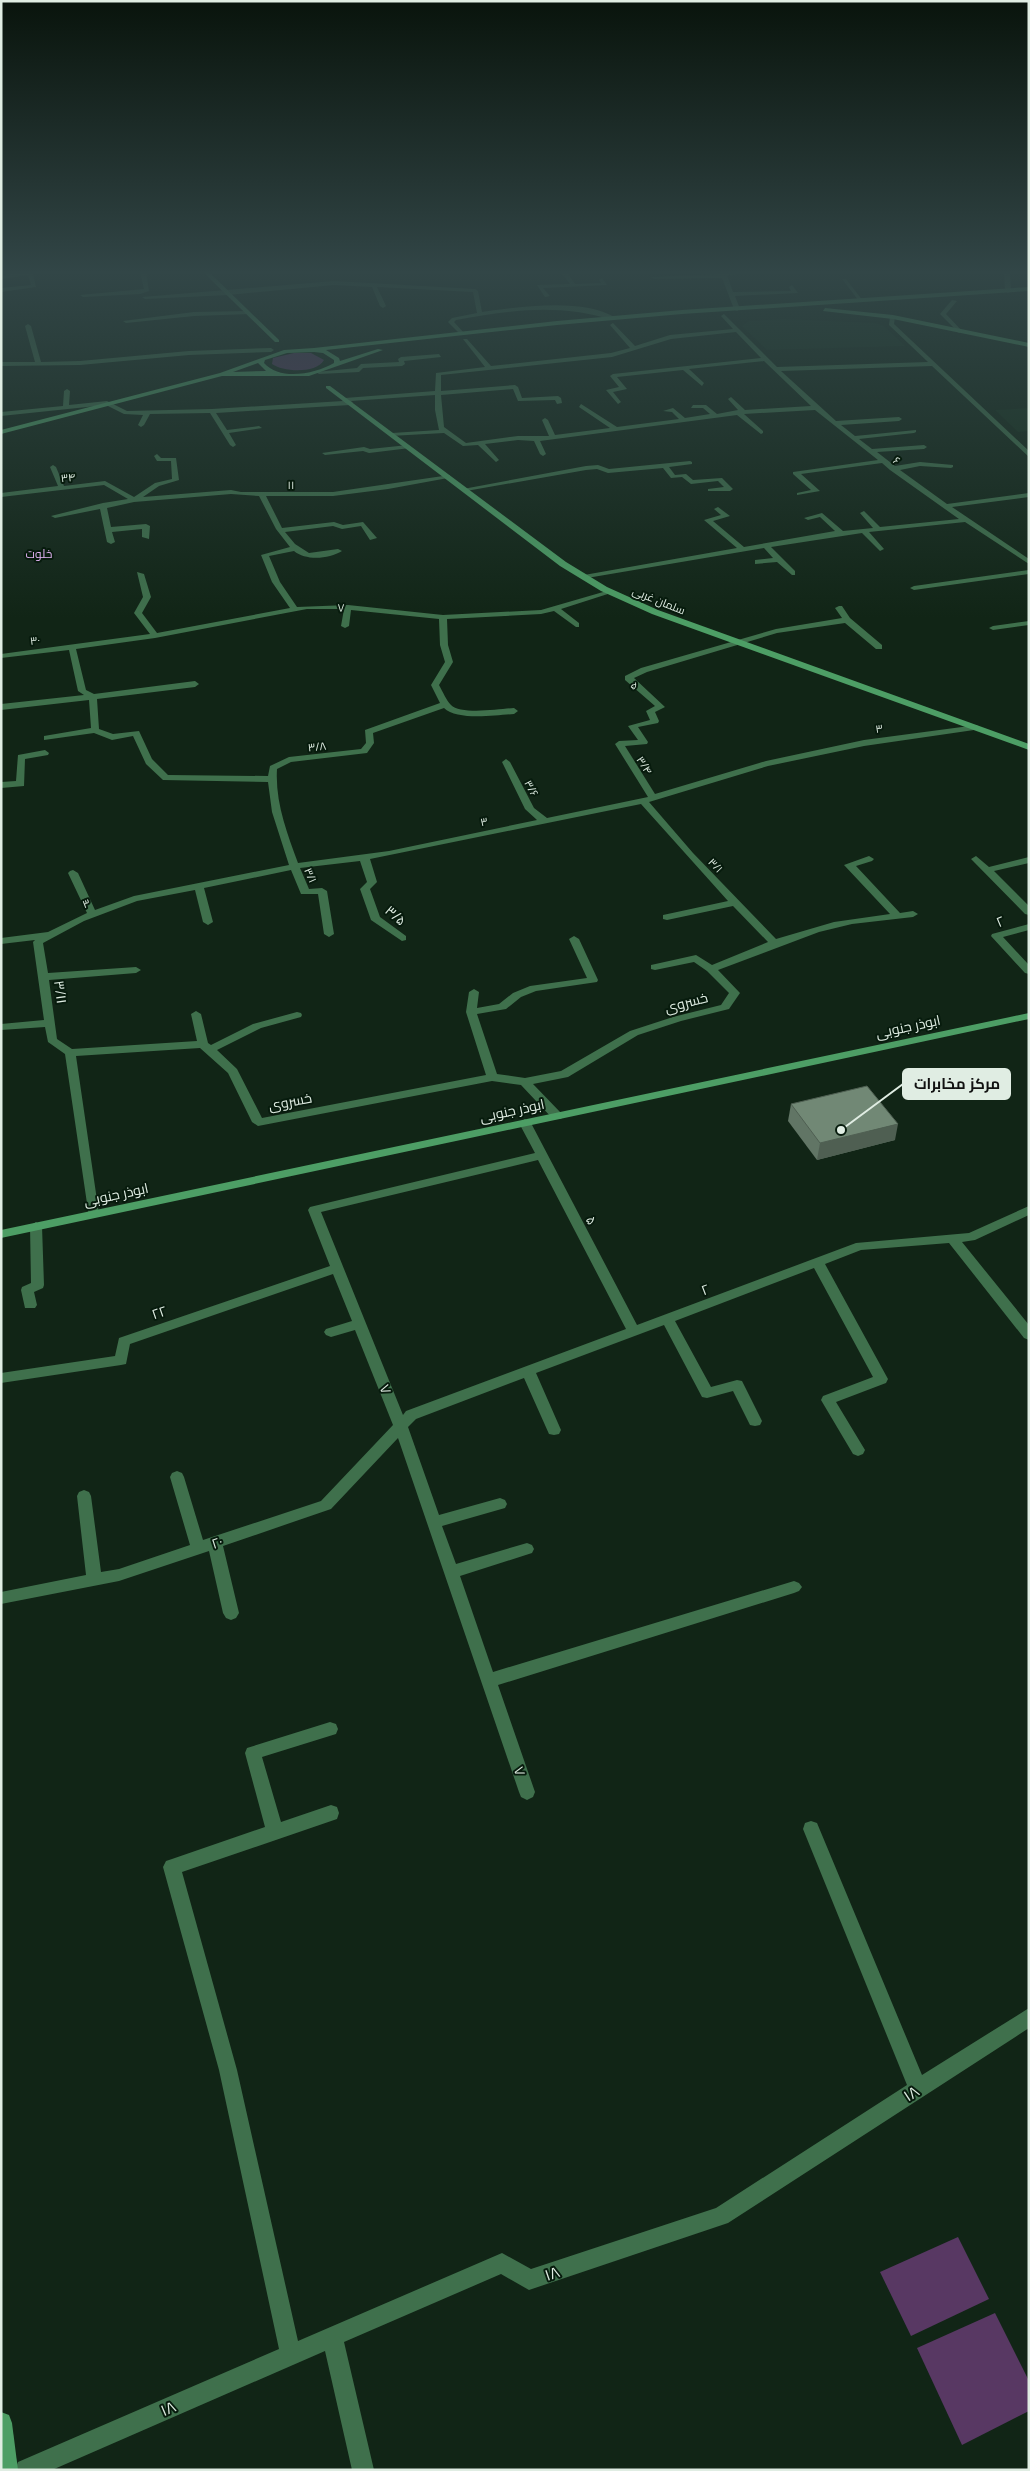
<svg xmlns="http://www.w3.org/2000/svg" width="1030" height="2471" viewBox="0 0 1030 2471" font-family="'Open Sans',Cairo,sans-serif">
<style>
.built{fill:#142e1b}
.green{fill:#583863}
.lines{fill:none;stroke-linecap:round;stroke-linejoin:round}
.street{fill:#3f704c;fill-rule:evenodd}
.secondary{fill:#4d9e65;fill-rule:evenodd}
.wall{fill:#617565}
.shaded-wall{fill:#4f5f52}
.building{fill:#718875;stroke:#4f5f52}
.labels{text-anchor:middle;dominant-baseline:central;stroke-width:4;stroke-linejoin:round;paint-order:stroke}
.far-street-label{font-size:11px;fill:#e0ede3;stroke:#071b0d}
.far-neighbourhood-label{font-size:12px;fill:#e0b2f1;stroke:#071b0d}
.street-label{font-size:14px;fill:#e0ede3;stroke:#071b0d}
.near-street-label{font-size:16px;fill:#e0ede3;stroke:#071b0d}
.leader{fill:none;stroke:#e0ede3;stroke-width:2}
.callout-dot{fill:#e0ede3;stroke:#071b0d;stroke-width:2}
.callout{fill:#e0ede3;stroke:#e0ede3;stroke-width:2}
.callout-label{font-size:15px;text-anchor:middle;font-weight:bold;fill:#111}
</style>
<rect width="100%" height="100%" fill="#112516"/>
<g class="built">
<path d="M784,319L875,323L884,326L905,346L767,350L742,326L749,321Z"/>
<path d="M1029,408V431L1018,432L995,410Z"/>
</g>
<g class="green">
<path d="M294,353H311L324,360C316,374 283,372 272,364L273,358Z"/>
<path d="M958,2237L989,2299L911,2336L880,2272Z"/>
<path d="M995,2313L1029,2381V2411L962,2445L917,2348Z"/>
</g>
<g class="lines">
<g class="street">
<path d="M28,272H43L33,274L36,287L1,292V288L31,285L28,275L1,279V275Z"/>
<path d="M140,272H146L149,291L140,294L83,297L80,295L144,289Z"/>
<path d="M206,272H226L208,275Z"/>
<path d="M561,272H567L575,284L601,283L599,280L602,278L607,285L543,288L550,296L545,297L537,285L570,284Z"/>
<path d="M720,272H761L727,275L733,292L791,291L789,287L792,285L798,293L735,296L740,309L737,311L734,309L722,278L654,279L651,277L721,274Z"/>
<path d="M1004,272H1010L1011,291L1008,293L1005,291Z"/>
<path d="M842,279H846L863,301H859Z"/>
<path d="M334,281L475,289L478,291L482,312C519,307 583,297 616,318L613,320C557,303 513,310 456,320L454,322L464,333L461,335L448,322L452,318L477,313L473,292L377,287L386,306L383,308L380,306L372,287L334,285L228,295L145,299L142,297Z"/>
<path d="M952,300L957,301L946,314L962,331L959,333L940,314Z"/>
<path d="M248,311L250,314L194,316L126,323L123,321L194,312Z"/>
<path d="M724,314L777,367L928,362L889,325L890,317L895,316L894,324L1029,451V457L932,366L781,371L836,421L899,417L902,419L899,421L841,425L855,436L916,430V432L914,433L859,439L872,449L924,445L927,447L924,449L877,452L895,466L920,462L953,465V467L951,468L920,466L900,470L947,504L1029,493V497L952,507L1029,559V564L965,522L869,532L884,549L880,551L862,533L771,547L795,571V575H792L777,562L755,564V560L773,558L764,548L581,579V575H584L737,548L704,520L721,515L714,509L718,507L730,516L713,521L744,547L835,531L820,517L808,520L804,518L822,513L843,531L873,528L860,513L864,511L880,527L959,519L890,470L882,463L801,474L820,491L797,495V493L811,490L793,474V472L878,460L815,410L744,414L763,431V433L761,434L737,415L540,441L546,454L543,456L540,454L534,441L518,440L485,444L499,460L496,462L478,445L463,446L444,433L390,436L389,435L392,433L439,430L435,410V395L351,401L353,403L350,405L216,413L227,430L259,426L262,428L229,433L236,445L233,447L230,445L210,413L150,414L144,425L141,427L138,425L143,415L124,414L106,405L1,416V412L63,406L64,391L67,389L70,391L69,405L107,401L127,411L212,409L343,401L342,400L345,398L435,391L436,373L485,367L463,339H467L491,366L611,353L630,348L610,325L613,323L635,346L670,335L733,329L721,316ZM736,332L761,358L613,374L610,376L619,387L606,390L618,404L621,402L613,392L627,389L617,377L683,370L702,386L704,383L689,369L764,361L811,406L745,410L731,397L728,399L738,410L717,414L706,405H693L691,408H703L710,414L685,418L673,408L663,411L672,412L679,419L617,427L581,404L579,407L610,428L555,435L548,420L545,418L542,420L549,436H518L466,443L444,427L441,395L513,389L518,401L555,400L557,404L562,403L561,398L558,396L522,398L518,387L515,385L441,391V375L612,357L671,339Z"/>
<path d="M28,324L31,326L41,362L80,361L189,351L271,348L274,350L271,352L189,355L80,365L1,366V362H35L25,326Z"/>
<path d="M439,354L441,357L404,361L405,364L402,366L363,368L359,372L319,374L316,372L357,368L361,364L399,362L398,359L401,357Z"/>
<path d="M408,445L410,446V448L369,453L363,451L325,455L322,453L364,447L370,449Z"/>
<path d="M157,454L161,458H176L179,480L159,486L143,497L231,490L241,492H333L450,475V477L448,478L388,489L333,496H266L282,528L334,522L343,525L363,522L377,538L370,540L361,526L342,529L333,526L285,532L295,544L309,553L338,549L342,551C329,559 306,561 294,551L269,556L280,582L297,607L348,605L443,615L541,610L610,590L614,592L561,609L579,623V627H576L554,611L541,614L447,619L448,645L453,662L439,685C443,692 446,700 451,705C460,715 501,709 514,708L518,711L514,714C496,715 457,721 444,708L373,733L374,743L367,753L291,762L277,769C275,802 287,833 298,863L389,851L537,820L525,809L502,762L506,759L510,762L534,808L547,818L648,797L615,744L619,741L638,740L628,726L650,720L646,711L655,706L625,680V676L641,668L776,629L842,618L835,608L839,606H842L850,618L882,645V649H876L845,623L777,633L647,672L634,678L665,707L655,712L659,721L658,723L638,727L648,742L647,744L625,746L655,794L766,761L864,740L977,725L978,727L974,730L864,746L768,766L649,802L693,853L776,939L834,922L890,914L844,865L869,856L874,859L872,861L856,866L900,913L913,911L918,914L913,917L852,924L819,932L718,970L740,993L729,1009L681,1021L638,1035L568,1077L533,1084L561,1113L563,1116L561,1119H553L521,1085L492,1081L258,1126L252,1122L228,1073L200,1048L76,1056L99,1214L93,1218L89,1217L65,1054L48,1042L45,1027L1,1030V1024L44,1020L33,942L35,940L1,944V938L48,932L87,913L68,873L70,871L73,870L78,873L95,910L134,896L289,865L272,812L268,782L163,780L146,764L133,736L112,740L94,733L44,740V736L91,728L89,700L1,710V704L84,695L78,691L69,650L1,658V654L150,634L134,613L143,597L137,572L144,574L151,597L142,613L157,633L290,608L272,582L261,555L290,547L276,529L259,496L231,494L134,502L107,508L111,527L146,524L150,526L149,539L142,537V529L112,532L115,542L111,544L107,542L100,509L55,518L51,516L103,503L128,499L104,485L1,497V493L58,486L50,467L53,465L56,467L64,486L105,481L134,497L155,483L172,479L171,461H157L154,456ZM307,609H344L341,626L345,628L349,626L351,610L439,619L440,645L445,662L431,685L440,703L365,730L366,743L361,749L289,757L270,766L268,776L168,775L152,759L139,731L113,734L99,729L97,699L195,687L199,684L195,681L94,694L86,690L76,649L155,638ZM641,804L728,901L663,915V919L667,920L733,906L768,942L712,965L696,955L651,965V969L655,970L694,962L707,971L729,993L721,1005L673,1017L630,1031L561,1071L525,1078L497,1074L477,1014L506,1009L521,997L536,991L597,982L598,980L579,939L574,936L569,939L587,978L530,986L513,993L499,1004L477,1008L479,992L474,989L469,992L466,1012L486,1075L262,1118L237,1069L217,1050L261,1028L301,1017L302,1015L301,1013L297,1012L253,1024L211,1045L208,1043L201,1014L196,1011L191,1014L197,1041L72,1049L57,1039L49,980L136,973L141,970L136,967L48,973L43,943L84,921L137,901L195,890L203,922L208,925L213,922L204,888L291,870L301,894H318L324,934L329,937L334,934L327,891L322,888L309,889L300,868L360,861L367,882L360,889L371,920L402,941L406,940V936L380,917L370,889L377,882L370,859Z"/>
<path d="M690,461L692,462V464L669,467L675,475L686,474L693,480L722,478L733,489L730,491H708V489L724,487L718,481L691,484L682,477L671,478L663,468L608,473L597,469L586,470L466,491L463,489L586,466L598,465L609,469Z"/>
<path d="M1029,570V574L914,590L910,588L914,586Z"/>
<path d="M1029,621V625L993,630L989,628L993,626Z"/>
<path d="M45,750L49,753L48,755L25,759L24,786L1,788V782L16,781L18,755Z"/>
<path d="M976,856L989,867L1029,857V863L994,871L1029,906V915L1025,914L973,861L971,859Z"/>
<path d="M1029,924V930L1003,937L1029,965V974L1025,973L991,936L992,934Z"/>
<path d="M525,1119L531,1123L637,1325L856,1243L969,1233L1029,1206V1215L975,1240L962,1242L1029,1325V1340L1024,1338L949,1243L861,1250L825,1264L888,1379L886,1383L836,1402L865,1450L863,1454L858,1456L853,1454L821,1400L823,1396L873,1377L814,1268L675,1321L711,1387L737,1380L742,1381L762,1421L760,1425L755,1426L750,1425L733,1391L707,1398L702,1397L664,1325L536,1373L561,1430L559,1434L554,1435L549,1434L524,1378L416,1419L408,1427L439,1515L500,1498L505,1500L507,1504L505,1508L442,1526L456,1564L527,1543L532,1545L534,1549L532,1553L460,1576L493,1672L794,1581L799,1583L802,1587L799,1591L794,1593L498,1685L535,1792L533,1797L527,1800L521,1797L519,1792L398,1438L331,1509L223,1546L239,1613L236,1618L231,1620L226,1618L223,1613L209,1551L119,1581L1,1604V1592L86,1575L77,1496L79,1492L84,1490L89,1492L91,1496L101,1572L119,1569L190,1545L170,1477L172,1473L177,1471L182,1473L184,1477L203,1540L321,1501L393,1425L355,1330L331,1337L326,1335L324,1332L326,1329L352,1321L333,1274L130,1344L126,1364L121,1365L1,1383V1373L115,1356L119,1338L330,1266L308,1210L310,1207L535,1153L519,1123ZM538,1160L626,1329L406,1411L403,1415L321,1212Z"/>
<path d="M36,1222L42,1226L44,1285L43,1288L34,1292L37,1305L35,1308H25L21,1290L22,1287L31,1283L30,1226Z"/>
<path d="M330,1722L336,1724L338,1729L336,1734L262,1757L281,1822L331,1805L337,1807L339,1813L337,1819L182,1872L237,2070L298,2341L502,2253L531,2269L716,2208L907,2085L803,1829L805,1823L811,1821L817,1823L922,2075L1029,2008V2028L728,2223L529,2290L501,2274L344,2342L374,2470H352L325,2351L52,2470H15L18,2462L279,2349L219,2070L163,1867L166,1861L172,1859L265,1827L245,1753L247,1748Z"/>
</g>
<g class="secondary">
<path d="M203,272H209L279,340V342H275Z"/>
<path d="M1029,287V291L682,314L557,325L326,350L339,358L340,361L378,349L383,350L309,376H222L1,434V430L220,373L284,350L314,348L557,321L682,310ZM314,352L323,353L334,360V363C315,374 280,381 264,363L265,360L287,353ZM258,363L266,371L233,372Z"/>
<path d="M825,308L893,315L1029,343V347L893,319L823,311Z"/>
<path d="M326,386H330L566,562L607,587L658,610L1029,744V750L652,614L601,591L560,566L326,388Z"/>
<path d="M1029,1013V1019L1,1238V1230Z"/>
<path d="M1,2412L9,2415L12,2423L18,2470H1Z"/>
</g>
</g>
<path class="wall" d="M791,1104L895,1140L817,1160L788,1121Z"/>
<path class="shaded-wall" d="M898,1124L895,1140L817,1160L820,1143Z"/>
<path class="building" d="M867,1086L898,1124L820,1143L791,1104Z"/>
<linearGradient id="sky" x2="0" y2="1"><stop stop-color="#09140c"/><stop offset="0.44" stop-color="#324647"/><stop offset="1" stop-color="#324647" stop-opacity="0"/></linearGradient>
<rect width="1030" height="618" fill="url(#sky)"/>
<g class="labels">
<g class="far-street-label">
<text transform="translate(897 460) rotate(37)">۶</text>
<text transform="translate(68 477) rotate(-7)">۳۴</text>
<text x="291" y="484">۱۱</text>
<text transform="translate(659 600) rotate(22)">سلمان غربی</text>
<text transform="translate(341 607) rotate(1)">۷</text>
<text transform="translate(35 640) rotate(-7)">۳۰</text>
<text transform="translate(635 685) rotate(44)">۵</text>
<text transform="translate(879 728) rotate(-8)">۳</text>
<text transform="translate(317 746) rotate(-6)">۳/۸</text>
<text transform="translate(645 765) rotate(57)">۳/۴</text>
<text transform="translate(532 788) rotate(62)">۳/۶</text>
<text transform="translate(484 821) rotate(-12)">۳</text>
<text transform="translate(716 865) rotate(46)">۳/۱</text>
<text transform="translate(311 875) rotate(67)">۳/۱</text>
<text transform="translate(86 903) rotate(-21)">۳</text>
</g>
<g class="far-neighbourhood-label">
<text x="39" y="553">خلوت</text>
</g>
<g class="street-label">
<text transform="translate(396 915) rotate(40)">۳/۵</text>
<text transform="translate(1000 921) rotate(-23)">۲</text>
<text transform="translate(61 992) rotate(82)">۳/۱۱</text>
<text transform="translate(686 1002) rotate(-15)">خسروی</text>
<text transform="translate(908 1026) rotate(-12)">ابوذر جنوبی</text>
<text transform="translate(290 1101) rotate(-11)">خسروی</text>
<text transform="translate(512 1110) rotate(-12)">ابوذر جنوبی</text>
<text transform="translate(116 1194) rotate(-12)">ابوذر جنوبی</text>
<text transform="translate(592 1220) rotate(62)">۵</text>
<text transform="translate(705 1289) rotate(-21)">۲</text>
<text transform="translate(159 1312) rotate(-19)">۲۲</text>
<text transform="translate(386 1389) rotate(68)">۷</text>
<text transform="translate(217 1542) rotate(-18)">۲۰</text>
<text transform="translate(520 1771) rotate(71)">۷</text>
</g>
<g class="near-street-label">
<text transform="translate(911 2093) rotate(-33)">۱۸</text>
<text transform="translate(552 2273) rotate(-19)">۱۸</text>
<text transform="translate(168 2408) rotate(-23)">۱۸</text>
</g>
</g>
<path class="leader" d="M841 1130L903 1084"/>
<circle class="callout-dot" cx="841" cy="1130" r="5"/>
<rect class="callout" x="903" y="1069" width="107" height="30" rx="5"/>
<g class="callout-label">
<text x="957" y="1089">مرکز مخابرات</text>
</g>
<rect width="1030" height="2471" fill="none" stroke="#e0ede3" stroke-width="5"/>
</svg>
